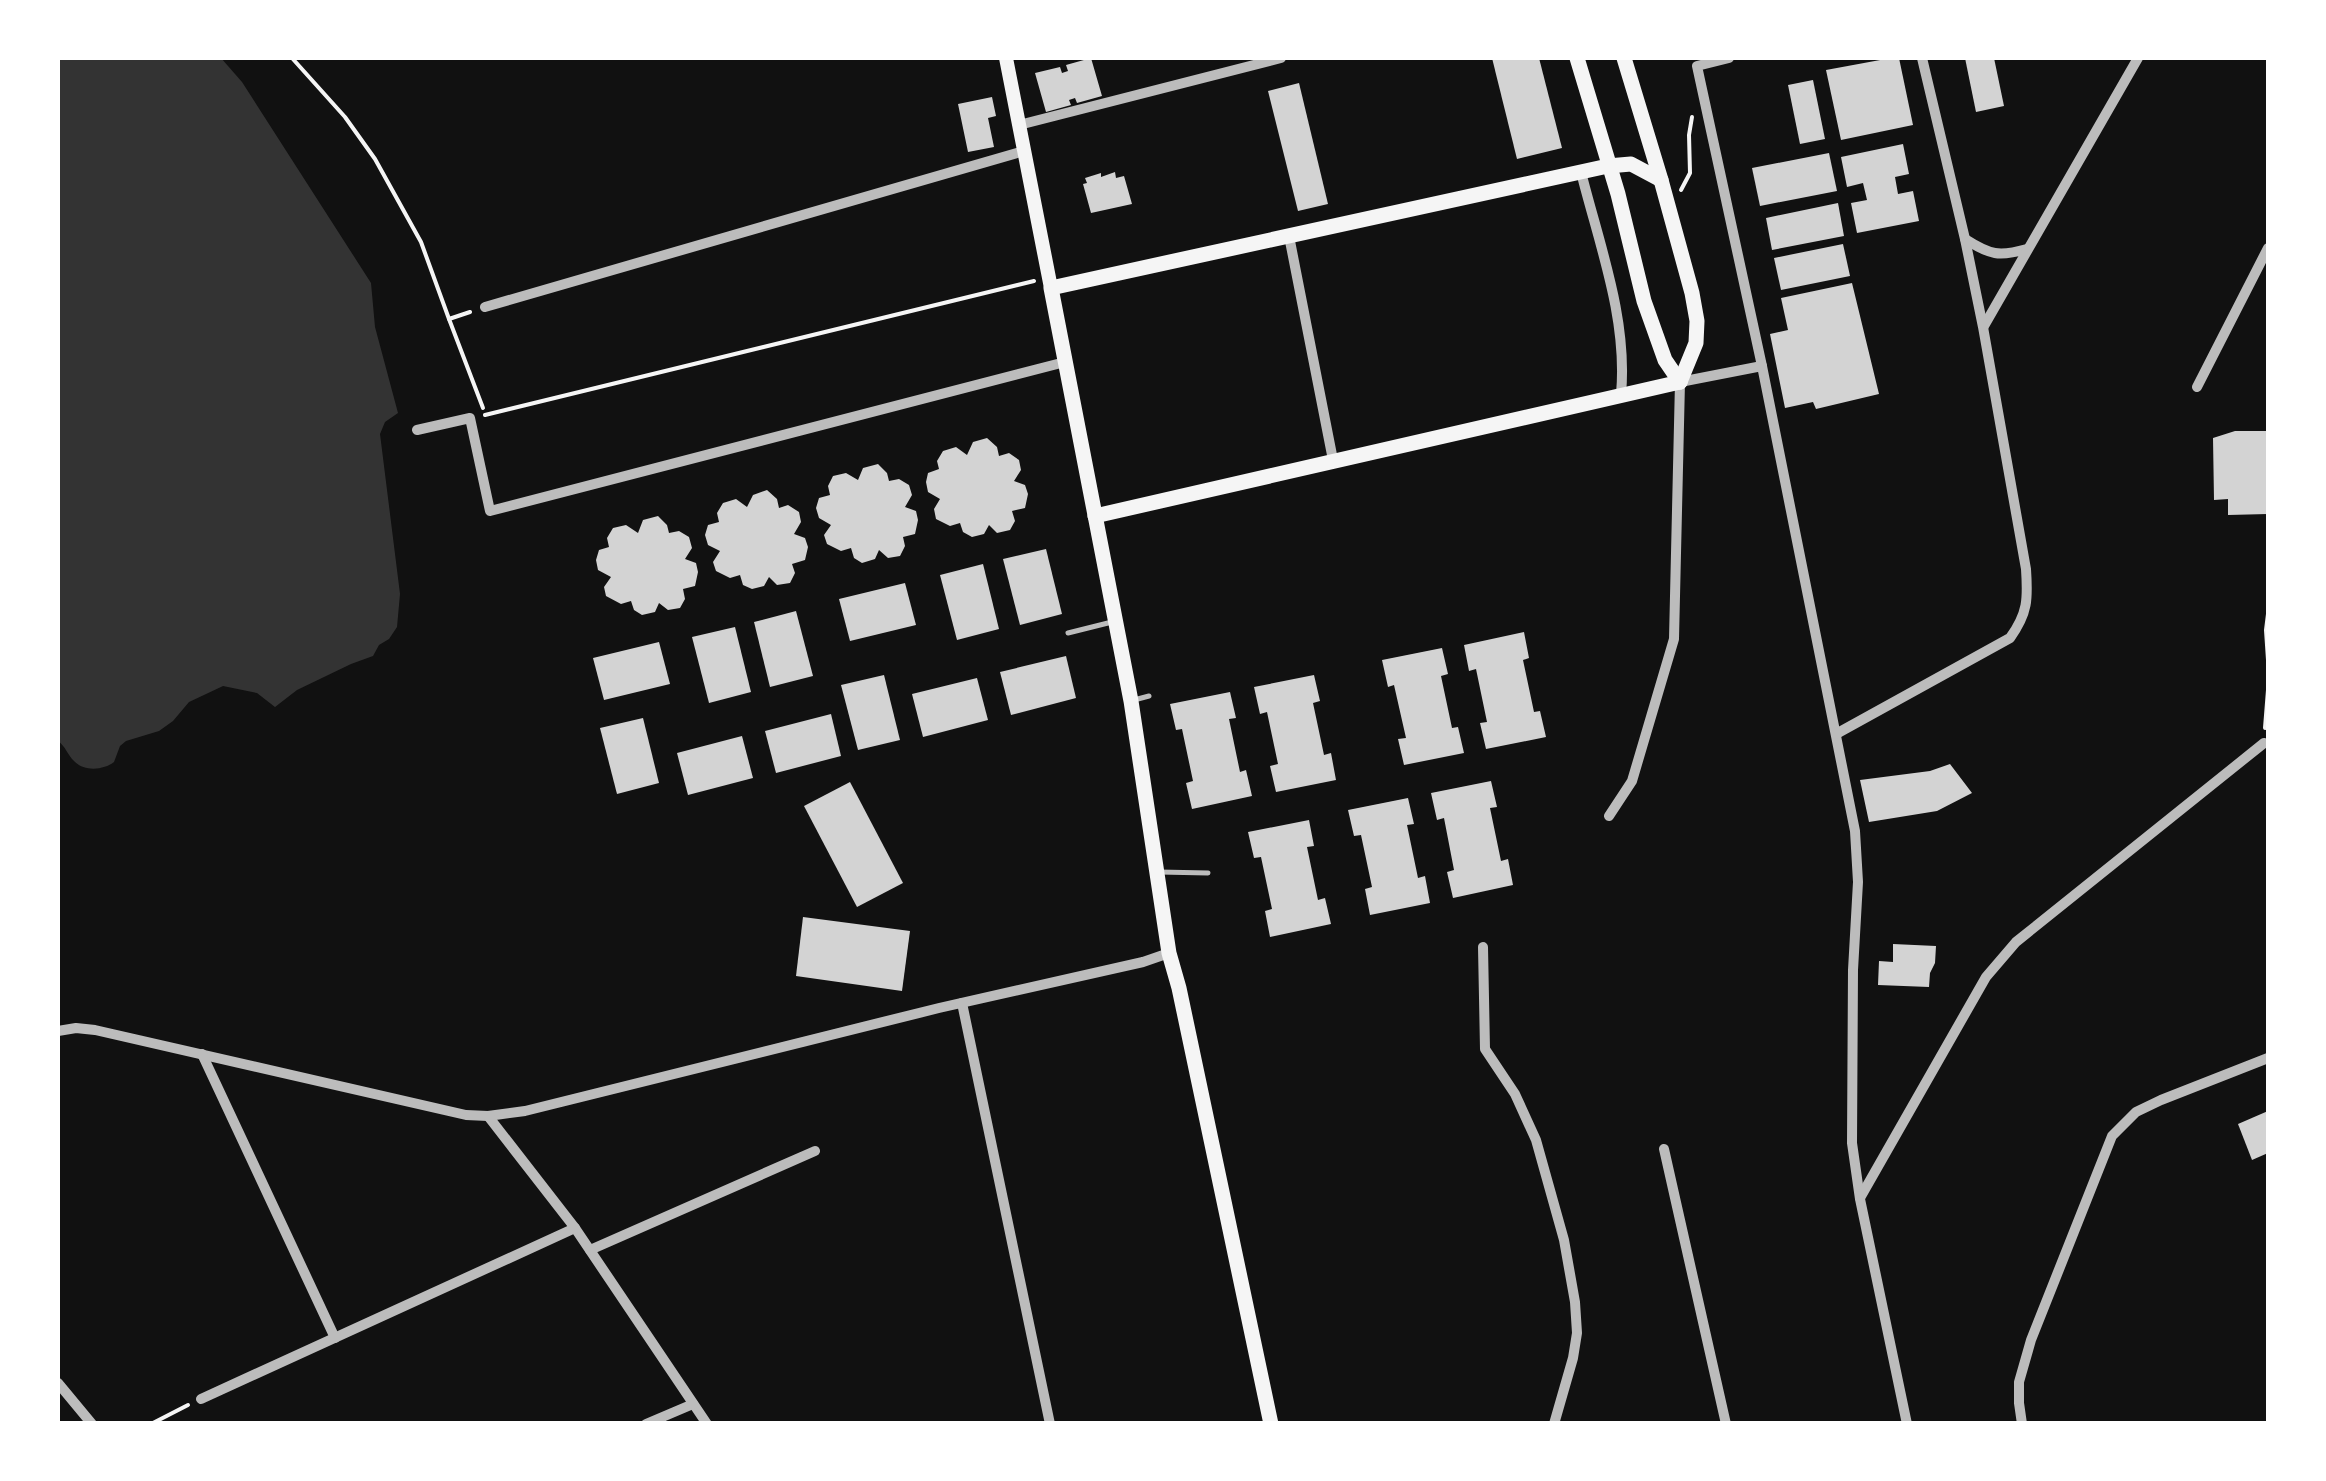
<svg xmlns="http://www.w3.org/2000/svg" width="2326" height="1481" viewBox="0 0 2326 1481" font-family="Poppins,sans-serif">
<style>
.water{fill:#333}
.building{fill:#d3d3d3}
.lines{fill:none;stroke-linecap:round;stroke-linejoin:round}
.path{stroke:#f5f5f5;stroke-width:4}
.service{stroke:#bcbcbc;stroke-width:5}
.minor{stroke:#bcbcbc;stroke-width:10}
.secondary{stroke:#f5f5f5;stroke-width:14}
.primary{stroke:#f5f5f5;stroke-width:15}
</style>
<rect width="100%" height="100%" fill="#111"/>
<path class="water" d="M58,58H221L242,82L371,283L375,327L398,413L385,422L380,434L400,594L397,627L389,639L379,645L373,656L351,664L297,690L275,707L257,693L223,686L189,702L173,721L159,731L126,741L120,746L114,762C104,770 84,772 74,761C67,754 66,747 58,741Z"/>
<g class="building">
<path d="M1091,58L1102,96L1077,103L1075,98L1069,100L1071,105L1046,112L1035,73L1060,67L1062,73L1068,71L1066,65Z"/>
<path d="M1492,58H1539L1562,148L1517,159Z"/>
<path d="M1891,58H1899L1913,125L1841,140L1826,70Z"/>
<path d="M1965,58H1994L2004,106L1976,112Z"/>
<path d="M1813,80L1825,139L1800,144L1788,85Z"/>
<path d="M1299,83L1328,204L1298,211L1268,91Z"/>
<path d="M992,97L996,116L988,118L994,147L968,152L958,104Z"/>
<path d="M1903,144L1909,174L1895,177L1898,194L1913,191L1919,221L1857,233L1851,203L1867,200L1863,183L1847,187L1841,157Z"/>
<path d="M1829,153L1837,191L1760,206L1752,168Z"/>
<path d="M1115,172L1116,178L1124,176L1132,204L1091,213L1083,184L1087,183L1085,178L1101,173V177Z"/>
<path d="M1838,203L1844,236L1772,250L1766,218Z"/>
<path d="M1843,244L1850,276L1781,290L1774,258Z"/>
<path d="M1852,283L1879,394L1816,409L1813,402L1785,408L1770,334L1788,330L1781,298Z"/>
<path d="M2235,431H2268V514L2228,515V499L2214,500L2213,438Z"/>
<path d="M987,438L997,447L999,456L1009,453L1019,460L1021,470L1014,481L1025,485L1028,494L1025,508L1012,511L1015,521L1010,530L997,533L989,525L984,534L972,537L963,532L960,523L950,526L936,519L934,509L940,499L928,492L926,482L928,473L939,469L937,461L943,451L956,447L967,455L973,442Z"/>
<path d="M878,464L887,473L889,481L899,479L909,485L912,495L905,507L916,511L918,520L915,534L903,537L905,546L900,556L888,558L879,550L875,559L862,563L854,558L851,548L841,551L827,544L824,535L831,525L819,518L816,508L819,498L830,495L828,486L833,476L846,473L858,480L863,468Z"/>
<path d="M767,490L777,499L779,508L788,505L799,512L801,522L794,534L805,538L808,547L805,560L792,564L795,573L790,583L777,585L769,577L764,586L752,589L743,585L740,575L730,578L716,571L713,562L720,551L708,545L705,535L708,525L719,522L717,513L723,503L736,499L747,507L753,495Z"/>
<path d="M658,516L667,525L669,533L679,531L689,537L692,548L685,559L696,563L698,572L695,586L683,589L685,599L680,608L668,610L659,603L655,612L642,615L634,610L631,601L621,604L606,596L604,587L611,577L598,570L596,560L599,550L609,547L607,538L613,528L626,525L638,533L643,520Z"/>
<path d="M1046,549L1062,614L1020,625L1003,559Z"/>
<path d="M983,564L999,629L957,640L940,575Z"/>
<path d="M905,583L916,625L850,641L839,599Z"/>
<path d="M796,611L813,676L770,687L754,622Z"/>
<path d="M735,627L751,692L709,703L692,637Z"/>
<path d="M1524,632L1529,658L1523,660L1534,712L1540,711L1546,737L1486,749L1480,723L1487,722L1476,669L1469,671L1464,645Z"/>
<path d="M659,642L670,684L604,700L593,658Z"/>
<path d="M1442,648L1448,674L1441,676L1452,728L1458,727L1464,753L1404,765L1398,739L1406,738L1394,685L1388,687L1382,660Z"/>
<path d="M1066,656L1076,698L1011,715L1000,672Z"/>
<path d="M884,675L900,740L858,750L841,685Z"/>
<path d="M1314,675L1320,701L1313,703L1324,755L1331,753L1336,780L1276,792L1270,766L1278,764L1267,712L1260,714L1254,687Z"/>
<path d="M977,678L988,720L923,737L912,694Z"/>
<path d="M1230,692L1236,718L1229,719L1240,772L1246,770L1252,796L1192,809L1186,783L1193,781L1182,729L1176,730L1170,704Z"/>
<path d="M831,714L841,756L776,773L765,731Z"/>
<path d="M643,718L659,783L617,794L600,728Z"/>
<path d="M742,736L753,778L688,795L677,753Z"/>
<path d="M1950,764L1972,793L1937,811L1869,822L1860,780L1930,771Z"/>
<path d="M1491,781L1497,807L1490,808L1501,861L1508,859L1513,885L1453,898L1447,872L1454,870L1444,818L1437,820L1431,793Z"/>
<path d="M850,782L903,883L857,907L804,806Z"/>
<path d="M1408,798L1414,824L1407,825L1418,878L1425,876L1430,903L1370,915L1365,889L1372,887L1361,835L1354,836L1348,810Z"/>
<path d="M1309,820L1314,846L1307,847L1318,900L1325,898L1331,924L1270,937L1265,911L1272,909L1261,857L1254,858L1248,832Z"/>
<path d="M803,917L910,931L902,991L796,976Z"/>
<path d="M1893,944L1936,946L1935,963L1930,973L1929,987L1878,985L1879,961L1893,962Z"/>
<path d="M2268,1111V1153L2252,1160L2238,1124Z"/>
</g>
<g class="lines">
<g class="path">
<path d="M292,58L345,117L375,159L421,242L449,319L470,312"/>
<path d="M1681,190L1690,173L1689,135L1692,117"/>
<path d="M449,319L483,408"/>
<path d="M485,415L1034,281"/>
<path d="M2268,614L2266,630L2268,660"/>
<path d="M2265,728L2268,690"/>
<path d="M151,1424L188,1405"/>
</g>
<g class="service">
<path d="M1068,633L1112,622"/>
<path d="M1134,700L1149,696"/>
<path d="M1159,872L1208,873"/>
</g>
<g class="minor">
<path d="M1729,58L1697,66L1762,366L1855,831L1858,882L1853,970L1852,1143L1860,1199L1907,1424"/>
<path d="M1019,125L1281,58"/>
<path d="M1581,172C1599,244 1628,319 1621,394"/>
<path d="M1289,236L1333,460"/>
<path d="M1965,239C1990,255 1999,257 2027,249"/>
<path d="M485,307L1024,151"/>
<path d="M1984,326L2138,58"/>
<path d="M2197,387L2268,248"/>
<path d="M417,430L470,418L490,511L1065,362"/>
<path d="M1836,734L2010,638C2028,613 2028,599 2026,569L1983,327L1965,239L1922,58"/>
<path d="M1609,816L1632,781L1674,639L1680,382L1762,366"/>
<path d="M1483,947L1485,1049L1515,1094L1536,1140L1564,1240L1575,1302L1577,1333L1573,1358L1554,1424"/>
<path d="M962,1003L1050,1424"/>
<path d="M58,1031L76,1028L95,1030L466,1115L488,1116L525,1111L939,1008L1143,962L1169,953"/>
<path d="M202,1054L335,1338"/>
<path d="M488,1116L575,1228L707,1424"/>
<path d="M1664,1149L1726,1424"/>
<path d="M1860,1198L1986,977L2016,942L2264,743"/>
<path d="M590,1250L815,1151"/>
<path d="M58,1383L92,1424"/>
<path d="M201,1399L575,1228"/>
<path d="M646,1424L693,1404"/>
<path d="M2022,1424L2019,1403V1382L2031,1340L2112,1136L2136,1112L2161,1100L2268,1058"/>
</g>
<path class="secondary" d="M1006,58L1051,288"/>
<g class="primary">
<path d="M1577,58L1618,194L1644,301L1665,360L1680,382"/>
<path d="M1624,58L1661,180L1692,293L1697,321L1696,343L1680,382"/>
<path d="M1095,516L1680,382"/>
<path d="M1271,1424L1179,988L1169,953L1131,701L1051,288L1608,166L1631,164L1661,180"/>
</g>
</g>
<rect width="2326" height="1481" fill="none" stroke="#ffffff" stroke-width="120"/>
</svg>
